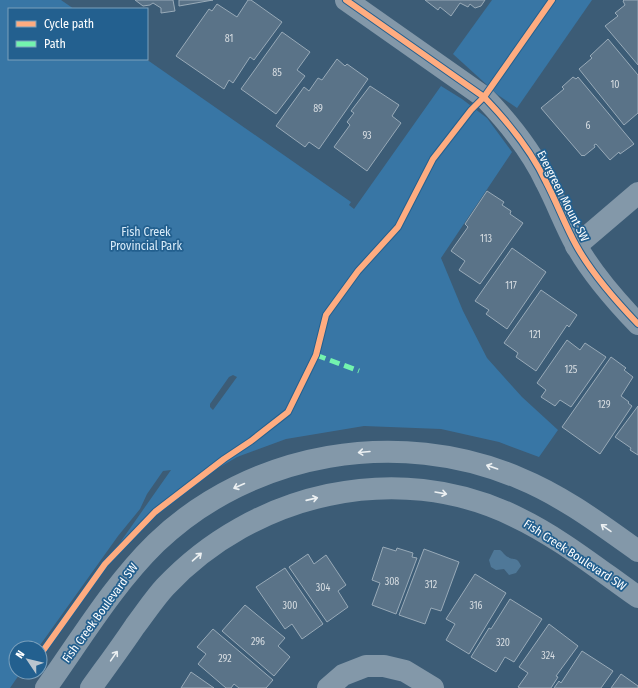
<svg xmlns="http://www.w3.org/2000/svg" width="638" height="688" viewBox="0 0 638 688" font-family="'Fira Sans Condensed',sans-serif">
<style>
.green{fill:#3876a5;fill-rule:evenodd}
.water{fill:#4f7898}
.building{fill:#5a7388;stroke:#98aab8}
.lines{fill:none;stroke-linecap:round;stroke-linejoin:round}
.minor{stroke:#8398a9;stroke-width:22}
.major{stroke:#8398a9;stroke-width:22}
.quiet{stroke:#73f3ae;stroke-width:5;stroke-dasharray:10 5;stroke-linecap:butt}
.cycleway-casing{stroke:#23608f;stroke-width:8}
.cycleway{stroke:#ffac80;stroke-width:6}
.oneway{stroke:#ecf0f2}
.labels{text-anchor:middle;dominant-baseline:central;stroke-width:3.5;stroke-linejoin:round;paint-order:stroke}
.number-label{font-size:10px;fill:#d6dce1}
.street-label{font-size:12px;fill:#fff;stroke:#23608f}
.park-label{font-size:12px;fill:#d8ebf9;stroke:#23608f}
</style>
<rect width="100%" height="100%" fill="#3c5c76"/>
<g class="green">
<path d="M0,0H61L74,9H9V59H146L351,202L349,205L354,209L441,86L462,99L487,118L512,152L441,258L463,311L487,358L522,397L558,430L539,457L499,442L441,429L364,426L286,439L237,457L193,483L155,512L105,564L171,470L163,471L147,494L140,509L118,536L38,648H16V672H21L10,688H0ZM233,375L237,377L213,410L210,407V404L229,377Z"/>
<path d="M492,0H592L517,108L498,95L453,54Z"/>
</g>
<path class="water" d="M494,550H500C503,552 505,556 508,557C514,561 517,556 521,566L516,573L509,575L504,569L496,570L491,567L489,560Z"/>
<g class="building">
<path d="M135,0H173L175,11L161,13V8L153,3L150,5L143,6Z"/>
<path d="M179,0H213L179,6Z"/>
<path d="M248,0H251L282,22L254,60L250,57L233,83L229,80L224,89L176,56L209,9L212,11L217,4L237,17Z"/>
<path d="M425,0H485L481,6L475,8L470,4L468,7L460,3L451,16L440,7L438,10Z"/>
<path d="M624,0H638V65L605,26L618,16L615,13L625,5L623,1Z"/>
<path d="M282,32L310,52L297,70L305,76L276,114L241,89Z"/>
<path d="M608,39L638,75V113L624,125L579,69L592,58L590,56Z"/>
<path d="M337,59L345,66L347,64L368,79L319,149L309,142L305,147L276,126L304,87L309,91L318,78L322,80Z"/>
<path d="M573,77L576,79L578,77L634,144L620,154L619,152L610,160L596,144L594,145L595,147L584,156L583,155L582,156L541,108L564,89L562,87Z"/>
<path d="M370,86L399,105L392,116L401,123L367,171L334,147L350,125L347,122L354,113L351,111Z"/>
<path d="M487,191L504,202L502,205L511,211L510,214L523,223L480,284L459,270L465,261L451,251L468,227L465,224Z"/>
<path d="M512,248L546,272L507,329L486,314L489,310L475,301Z"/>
<path d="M541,290L577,315L569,327L567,325L536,371L516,357L518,353L504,343Z"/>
<path d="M567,340L580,350L585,343L606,357L571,407L560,400L555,406L541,397L546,390L537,383Z"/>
<path d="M611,357L626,368L624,370L633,377L621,396L629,402L628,403L632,406L600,454L562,427Z"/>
<path d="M638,406V455L630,450L631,448L615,437Z"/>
<path d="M383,547L396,551L397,548L413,553L412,557L417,558L396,614L372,605L380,583L372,580Z"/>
<path d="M424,549L459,562L441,611L431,608L425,624L399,615Z"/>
<path d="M308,554L314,564L326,555L346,585L338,591L348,607L327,622L289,567Z"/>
<path d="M285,568L323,624L302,639L292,624L285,629L256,587Z"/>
<path d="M475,574L506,593L469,654L446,640L455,624L446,619Z"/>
<path d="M510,599L542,619L514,662L505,657L496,672L471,657L489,628L491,629Z"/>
<path d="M245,605L285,638L278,646L290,657L274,676L222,631Z"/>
<path d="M549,624L578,646L556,676L558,677L551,688H520L518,687L528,673L519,667Z"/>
<path d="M213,629L273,680L266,688H239L234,684L231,688H226L198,664L206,654L197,647Z"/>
<path d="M582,651L613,671L601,688H554L559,681L561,683Z"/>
<path d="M191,672L214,688H181Z"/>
<path d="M621,674L638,686V688H611Z"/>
</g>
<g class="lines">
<g class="minor">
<path d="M346,0L484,97C508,122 531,150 546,182C557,203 565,225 576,245C592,274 615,300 638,324"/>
<path d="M576,246L638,193"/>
<path d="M328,688L343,675L366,666H384L405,671L433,688"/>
</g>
<g class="major">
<path d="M46,688C81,639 113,585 156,543C252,451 399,427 519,478C563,496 600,524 638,551"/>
<path d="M91,688C106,667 121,647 135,626C145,613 154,599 165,587C253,493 397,459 514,516C559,537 598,569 638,597"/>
</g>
<path class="quiet" d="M316,355L359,371"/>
<defs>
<g id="cycleway">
<path d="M346,0L484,97C508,122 531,150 546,182C557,203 565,225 576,245C592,274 615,300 638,324"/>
<path d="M40,655L105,564L155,512L224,459L251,441L288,412L316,355L326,315L358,271L398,227L433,159L471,110L484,97L552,0"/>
</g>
</defs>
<use href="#cycleway" class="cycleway-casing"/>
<use href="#cycleway" class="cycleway"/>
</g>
<defs><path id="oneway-shaft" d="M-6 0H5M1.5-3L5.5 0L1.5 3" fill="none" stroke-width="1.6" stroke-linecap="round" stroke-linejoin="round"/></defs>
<g class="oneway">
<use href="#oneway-shaft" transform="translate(364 452) rotate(175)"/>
<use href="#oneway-shaft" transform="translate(492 467) rotate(-161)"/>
<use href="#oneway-shaft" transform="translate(239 486) rotate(156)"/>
<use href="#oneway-shaft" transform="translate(441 493) rotate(10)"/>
<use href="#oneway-shaft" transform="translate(312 499) rotate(-13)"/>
<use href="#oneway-shaft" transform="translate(606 528) rotate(-145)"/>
<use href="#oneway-shaft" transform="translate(197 557) rotate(-41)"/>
<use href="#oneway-shaft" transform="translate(114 656) rotate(-55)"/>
</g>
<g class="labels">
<g class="number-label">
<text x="229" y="39">81</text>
<text x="277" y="73">85</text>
<text x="615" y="85">10</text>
<text x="318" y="109">89</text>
<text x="588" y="126">6</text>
<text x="367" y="136">93</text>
<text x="486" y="239">113</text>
<text x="511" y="286">117</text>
<text x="535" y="335">121</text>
<text x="571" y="370">125</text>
<text x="604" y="405">129</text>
<text x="392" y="582">308</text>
<text x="431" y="585">312</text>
<text x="323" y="588">304</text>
<text x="290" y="606">300</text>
<text x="476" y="606">316</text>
<text x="258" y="642">296</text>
<text x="503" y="643">320</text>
<text x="548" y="656">324</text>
<text x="225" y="659">292</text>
</g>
<g class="street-label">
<text transform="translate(563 196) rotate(63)">Evergreen Mount SW</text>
<text transform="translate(575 555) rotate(33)">Fish Creek Boulevard SW</text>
<text transform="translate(100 613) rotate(-54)">Fish Creek Boulevard SW</text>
</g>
<g class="park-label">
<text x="146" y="232">Fish Creek<tspan x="146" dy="14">Provincial Park</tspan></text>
</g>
</g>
<rect x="8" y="8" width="140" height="52" fill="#23608f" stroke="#7ba0bc"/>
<rect x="16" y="21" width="20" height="6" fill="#ffac80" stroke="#7ba0bc"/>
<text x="44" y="28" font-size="12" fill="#ffffff">Cycle path</text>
<rect x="16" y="41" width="20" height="6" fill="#73f3ae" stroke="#7ba0bc"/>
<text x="44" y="48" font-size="12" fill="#ffffff">Path</text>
<g transform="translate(28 660) rotate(305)"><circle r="19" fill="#23608f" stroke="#7ba0bc"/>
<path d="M0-3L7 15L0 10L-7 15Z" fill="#bbc6cf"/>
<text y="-6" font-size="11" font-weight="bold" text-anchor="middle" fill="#ffffff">N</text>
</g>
</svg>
